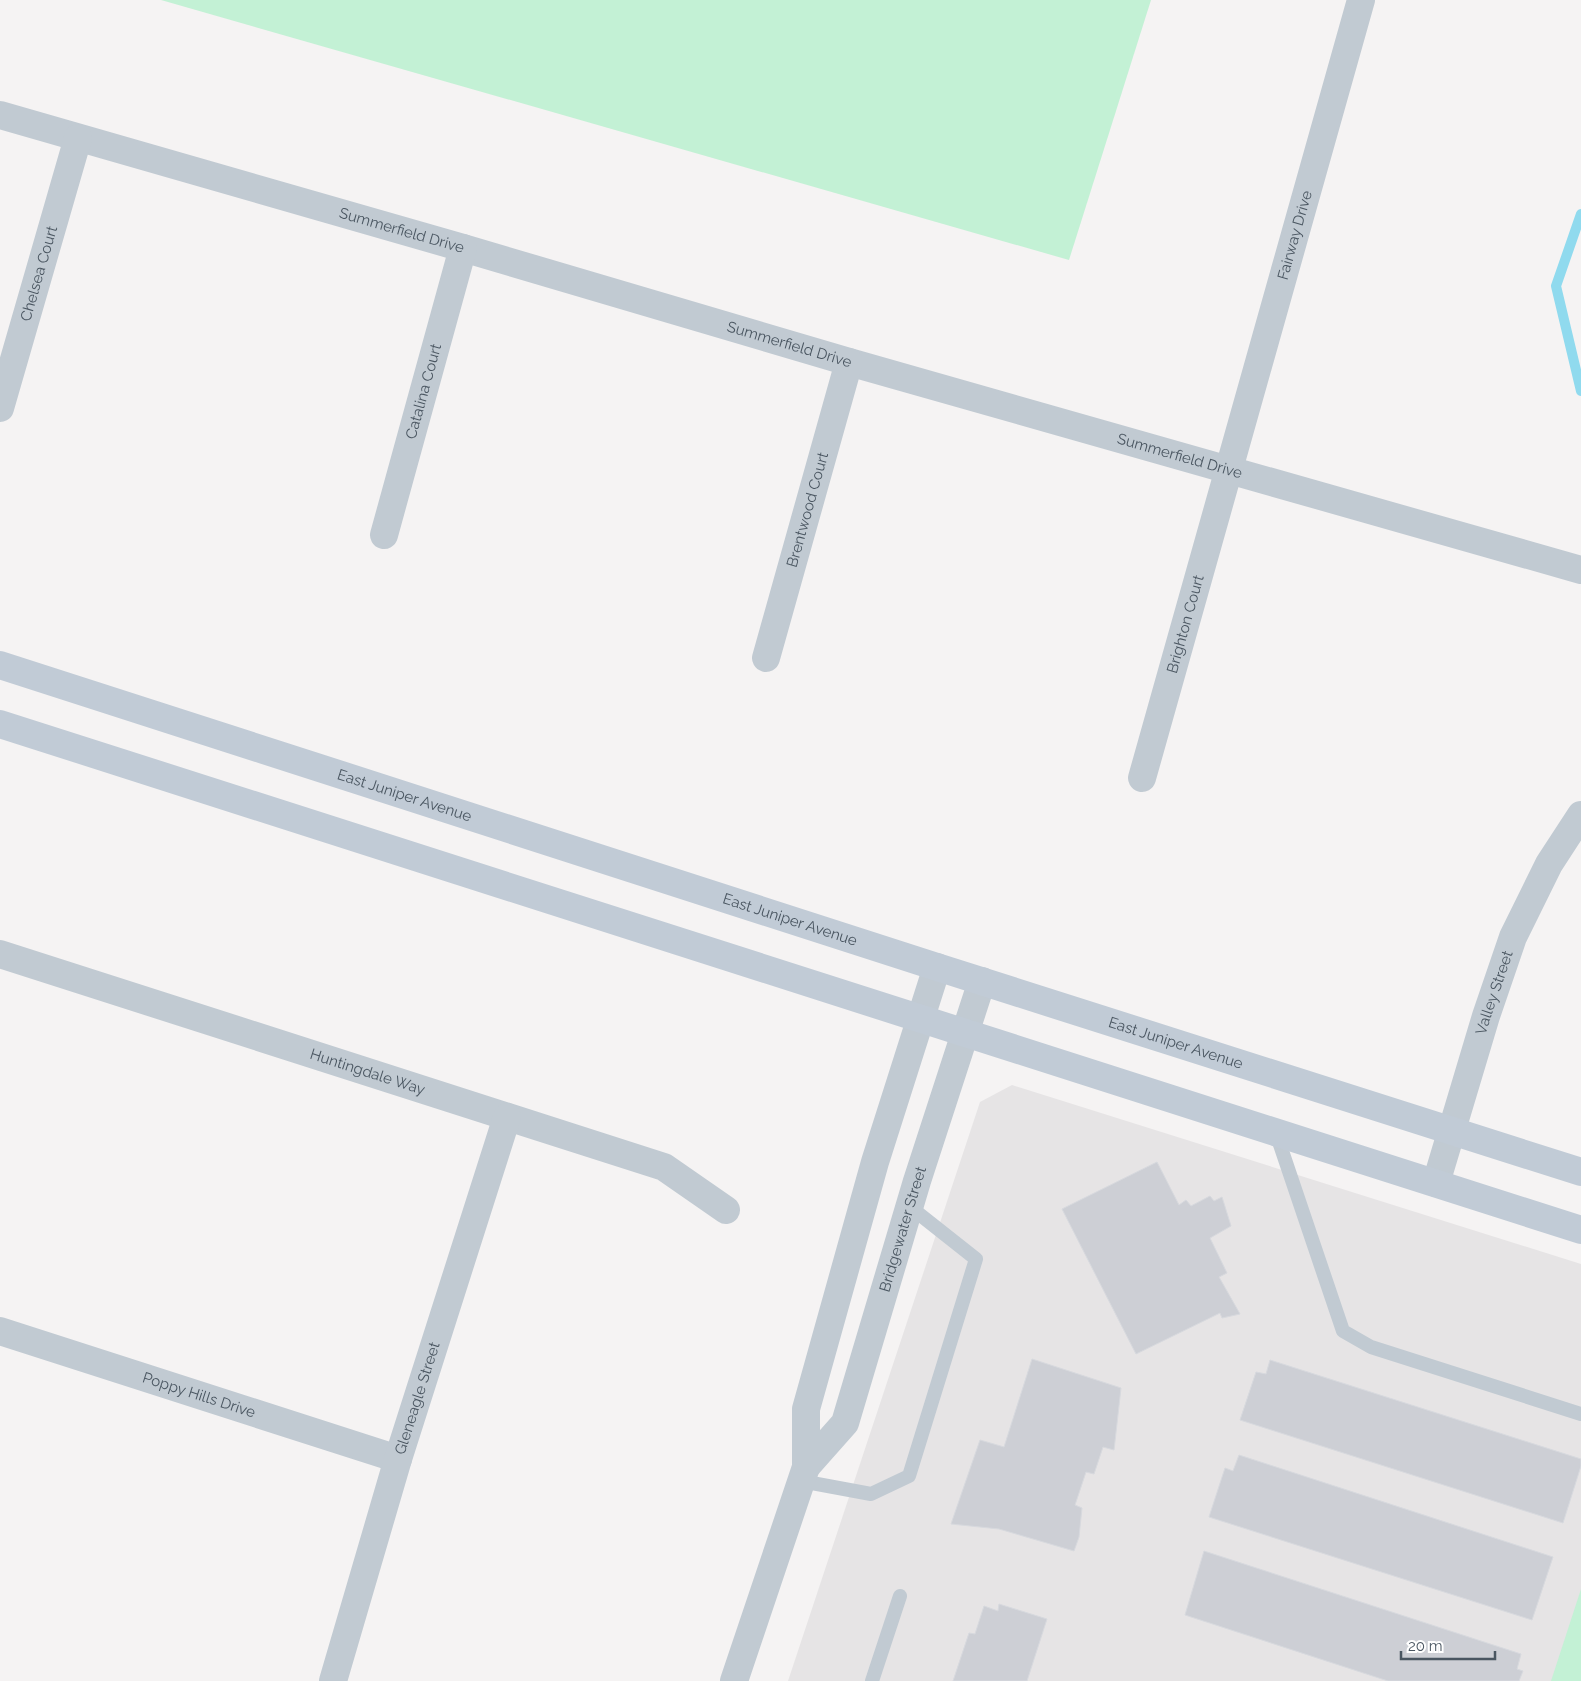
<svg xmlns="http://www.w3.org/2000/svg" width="1581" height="1681" viewBox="0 0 1581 1681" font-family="Raleway,sans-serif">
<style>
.education{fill:#e6e4e5}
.green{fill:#c3f1d5}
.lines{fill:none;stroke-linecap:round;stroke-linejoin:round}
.stream{stroke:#90daee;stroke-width:10}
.building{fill:#cdcfd5;stroke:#d7d9de}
.lane{stroke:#c1cad2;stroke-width:14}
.street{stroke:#c1cad2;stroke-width:28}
.secondary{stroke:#c1cbd6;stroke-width:28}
.labels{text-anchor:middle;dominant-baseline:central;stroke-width:4;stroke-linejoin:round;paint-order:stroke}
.street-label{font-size:15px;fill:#4a5661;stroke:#fff}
</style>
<rect width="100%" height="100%" fill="#f5f3f3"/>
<path class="education" d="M1012,1085L1581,1264V1681H788L980,1102Z"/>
<g class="green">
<path d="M161,0H1151L1069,260Z"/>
<path d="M1581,1589V1681H1551Z"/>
</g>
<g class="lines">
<path class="stream" d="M1581,214L1556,286L1581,391"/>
</g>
<g class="building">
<path d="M1157,1162L1179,1205L1186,1200L1191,1206L1210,1196L1214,1201L1222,1197L1231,1226L1210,1238L1227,1273L1219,1277L1240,1314L1222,1318L1220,1313L1136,1354L1062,1209Z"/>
<path d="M1032,1359L1121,1388L1114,1450L1103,1447L1094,1474L1086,1472L1075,1505L1082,1508L1079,1537L1074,1551L999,1529L951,1524L980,1440L1004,1447Z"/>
<path d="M1270,1360L1581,1459V1466L1563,1523L1240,1420L1256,1372L1266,1374Z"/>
<path d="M1239,1455L1553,1557L1532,1620L1209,1517L1225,1468L1233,1471Z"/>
<path d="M1204,1551L1521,1654L1517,1669L1523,1671L1519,1681H1388L1185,1615Z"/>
<path d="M999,1604L1047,1619L1027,1681H953L969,1633L975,1634L984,1606L998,1611Z"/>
</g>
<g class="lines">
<g class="lane">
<path d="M1276,1133L1343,1331L1371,1347L1581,1414"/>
<path d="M801,1481L871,1494L909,1476L976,1259L909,1206"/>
<path d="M872,1681L900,1596"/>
</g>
<g class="street">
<path id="s1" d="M0,115L463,248L849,362L1581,570"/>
<path id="s2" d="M0,408L78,138"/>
<path id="s3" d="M384,535L463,248"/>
<path id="s4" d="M766,658L849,362"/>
<path id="s5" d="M1142,778L1361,0"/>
<path id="s6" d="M0,954L664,1167L726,1210"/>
<path id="s7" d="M1436,1183L1486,1016L1513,937L1549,864L1581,815"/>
<path id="s8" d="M0,1331L398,1459"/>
<path id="s9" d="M806,1467L845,1423L917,1181L982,981"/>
<path id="s10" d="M333,1681L398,1459L507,1117"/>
<path d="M734,1681L806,1467V1409L875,1162L937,967"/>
</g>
<g class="secondary">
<path id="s11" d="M0,665L937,967L1581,1172"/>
<path d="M0,724L1581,1230"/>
</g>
</g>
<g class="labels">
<g class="street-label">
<text stroke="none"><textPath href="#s1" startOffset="418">Summerfield Drive</textPath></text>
<text stroke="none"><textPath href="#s5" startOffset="564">Fairway Drive</textPath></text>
<text stroke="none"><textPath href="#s2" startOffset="140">Chelsea Court</textPath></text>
<text stroke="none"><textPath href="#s1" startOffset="822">Summerfield Drive</textPath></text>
<text stroke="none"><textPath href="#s3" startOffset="149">Catalina Court</textPath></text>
<text stroke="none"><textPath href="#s1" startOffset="1228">Summerfield Drive</textPath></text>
<text stroke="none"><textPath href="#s4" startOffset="154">Brentwood Court</textPath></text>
<text stroke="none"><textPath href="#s5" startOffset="160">Brighton Court</textPath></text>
<text stroke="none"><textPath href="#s11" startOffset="425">East Juniper Avenue</textPath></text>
<text stroke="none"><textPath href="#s11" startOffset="830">East Juniper Avenue</textPath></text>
<text stroke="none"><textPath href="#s7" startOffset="199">Valley Street</textPath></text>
<text stroke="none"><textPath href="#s11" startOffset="1235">East Juniper Avenue</textPath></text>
<text stroke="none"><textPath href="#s6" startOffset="386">Huntingdale Way</textPath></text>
<text stroke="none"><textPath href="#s9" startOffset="261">Bridgewater Street</textPath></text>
<text stroke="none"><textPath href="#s8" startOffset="209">Poppy Hills Drive</textPath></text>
<text stroke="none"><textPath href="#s10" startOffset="295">Gleneagle Street</textPath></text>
</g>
</g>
<path d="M1401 1651v8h94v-8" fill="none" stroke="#4a5661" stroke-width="2.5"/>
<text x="1408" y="1651" font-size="15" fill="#4a5661" stroke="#ffffff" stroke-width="4" paint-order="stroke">20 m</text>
</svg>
